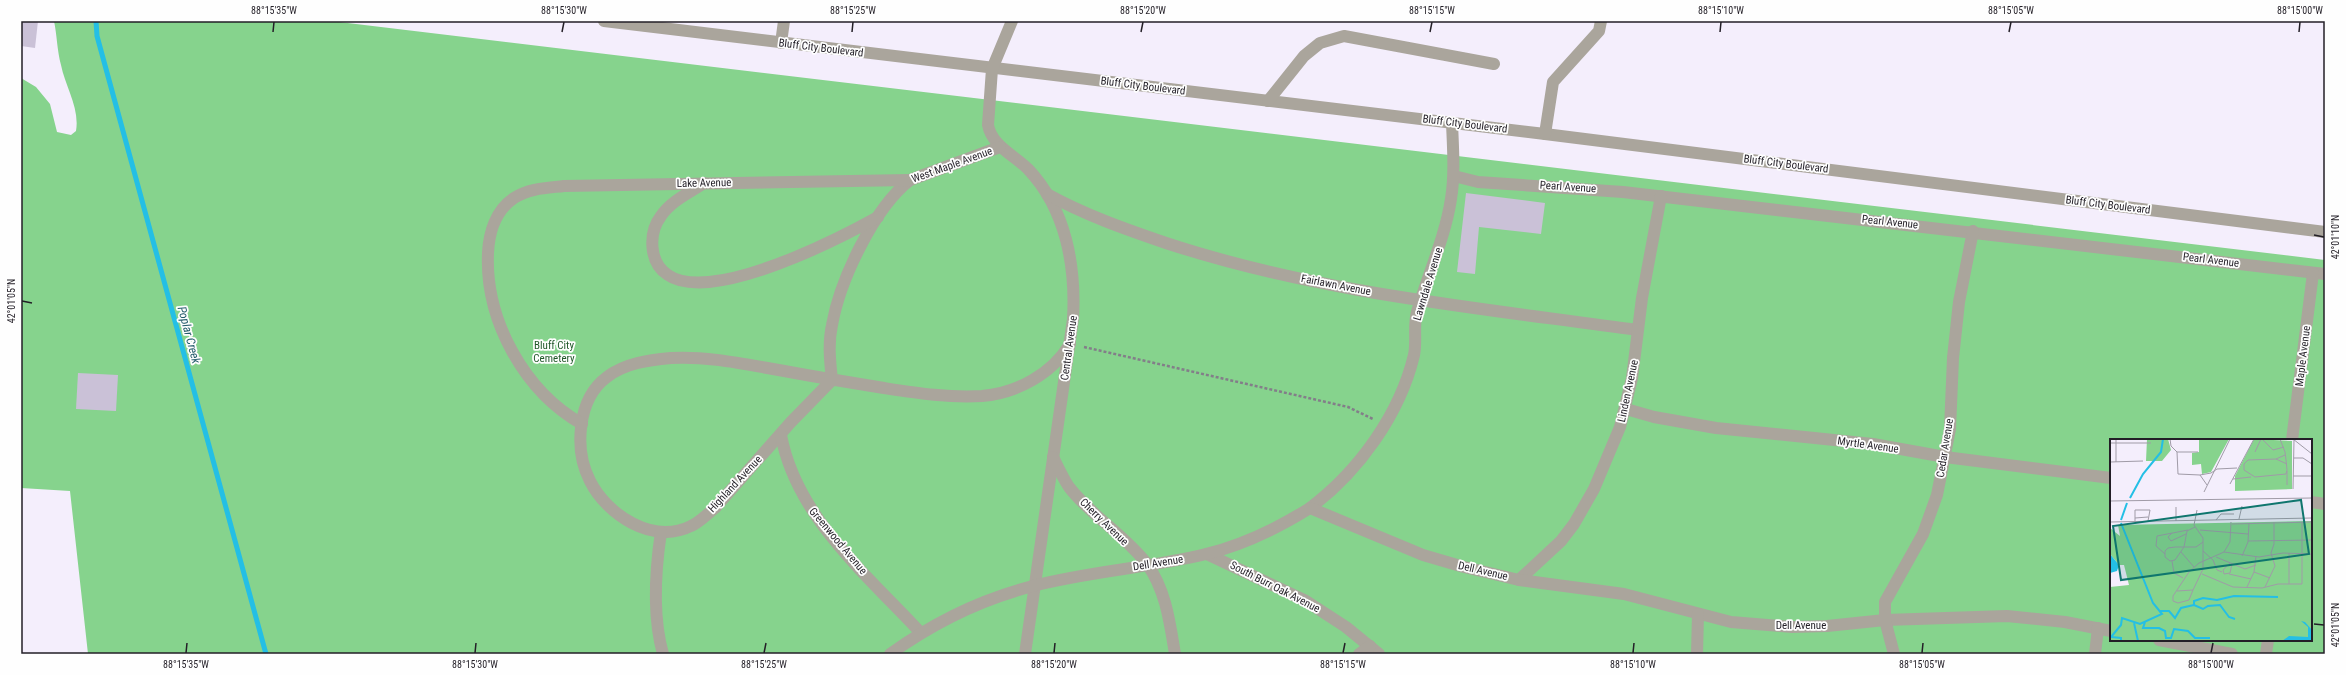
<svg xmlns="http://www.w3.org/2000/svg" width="2346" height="675" viewBox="0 0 2346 675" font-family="'Roboto Condensed',sans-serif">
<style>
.green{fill:#86d38d;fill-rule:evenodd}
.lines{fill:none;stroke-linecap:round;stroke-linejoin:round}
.stream{stroke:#24bfe5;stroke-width:5}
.building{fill:#cac1d7}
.path{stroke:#837e89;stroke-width:2.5;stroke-dasharray:3 2;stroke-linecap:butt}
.minor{stroke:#aaa59c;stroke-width:12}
.ticks{fill:none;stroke:#231f27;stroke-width:1.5}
.labels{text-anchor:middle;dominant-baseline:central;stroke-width:3.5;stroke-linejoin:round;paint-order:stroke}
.street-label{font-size:11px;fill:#231f27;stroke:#fefefe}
.park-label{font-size:11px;fill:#205829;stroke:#fefefe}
.water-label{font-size:12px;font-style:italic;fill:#225a6a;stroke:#fefefe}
.inset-river{fill:none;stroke:#24bfe5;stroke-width:2}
.inset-road{fill:none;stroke:#a09ba7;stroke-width:1}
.view{fill:#0f766e;fill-opacity:0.15;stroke:#0f766e;stroke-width:2}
.inset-edge{fill:none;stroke:#231f27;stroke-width:2}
.neatline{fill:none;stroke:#231f27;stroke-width:1.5}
.ticks-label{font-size:10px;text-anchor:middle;fill:#231f27}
</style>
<rect width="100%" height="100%" fill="#f4eefc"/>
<path class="green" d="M54,21H331L2325,260V654H88L70,491L21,488V78L36,87L50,104L57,132L71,135L76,131C80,108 65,86 61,65C57,50 57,35 54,21ZM2111,440H2311V640H2111Z"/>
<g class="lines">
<path class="stream" d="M96,21L97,36L266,654"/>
</g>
<g class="building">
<path d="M21,21H38L35,48L21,46Z"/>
<path d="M1466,193L1545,203L1541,234L1479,227L1475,274L1457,272Z"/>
<path d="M78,373L118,375L116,411L76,409Z"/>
</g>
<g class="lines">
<path class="path" d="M1084,347L1348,407L1373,419"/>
<g class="minor">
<path d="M604,21L1545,134L2325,232"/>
<path d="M1012,21L992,69L988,125C992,146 1014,155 1028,169C1066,209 1076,266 1073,319L1025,654"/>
<path d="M781,43L784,21"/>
<path d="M1268,101L1304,56L1320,43L1344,36L1494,64"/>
<path d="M1545,134L1553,82L1599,31L1601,21"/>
<path d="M1000,147L910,180C874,208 840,280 832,325C828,343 830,362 832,380L791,422L715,508C707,514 700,522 691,526C653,545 607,515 590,481C574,450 577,399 607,377C625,363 649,360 671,358C705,356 739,363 773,369C810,376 847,382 884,388C917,393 949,398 982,396C1017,393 1052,374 1070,344"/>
<path d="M1454,176L1478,182L1623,192L2325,274"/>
<path d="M704,183C689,193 671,201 661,216C648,233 649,263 668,275C679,283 696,283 709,282C760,277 833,242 878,217"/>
<path d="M1047,194C1085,215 1125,229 1166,243C1318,293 1480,308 1637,330"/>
<path d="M1626,409L1654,417L1716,428L1873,444L1945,457L2111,478"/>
<path d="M582,424C524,391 485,320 488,253C489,232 496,210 514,198C530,188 547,188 564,186L910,180"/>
<path d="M781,435C796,516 866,574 920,632"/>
<path d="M2292,440L2313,273"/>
<path d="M1053,457C1058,467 1063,478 1069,487C1091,516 1125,535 1147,564C1166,590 1170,624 1175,654"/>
<path d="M2311,502L2325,504"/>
<path d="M1310,508C1359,471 1400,414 1414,355C1417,341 1413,326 1417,312C1428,274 1445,238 1451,199C1455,174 1453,148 1452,123"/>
<path d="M661,532C655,572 652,615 663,654"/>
<path d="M1207,554L1306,601L1346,627L1379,654"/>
<path d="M1519,580L1561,541L1574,524L1594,489L1620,427L1632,378L1642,298L1661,196"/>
<path d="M2159,640L2232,654"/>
<path d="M890,654C933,623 982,599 1033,586C1090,571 1149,568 1206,554C1243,545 1278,528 1310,508L1423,555L1464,567L1519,580L1624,594L1731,622L1792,627L1827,626L1885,620L2007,616L2065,622L2111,631"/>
<path d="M1359,654L1370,646"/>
<path d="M1697,654L1698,614"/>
<path d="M1894,654L1885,620V602L1923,534L1937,495L1950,429L1953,358L1959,302L1973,231"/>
<path d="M2095,654L2098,628"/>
<path d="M2266,654L2268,640"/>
</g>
</g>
<path class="ticks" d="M273,32L274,22M562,32L564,22M852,32L853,22M1141,32L1143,22M1430,32L1432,22M1720,32L1721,22M2009,32L2011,22M2299,32L2300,22M2314,235L2324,237M22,301L32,303M2314,624L2324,625M186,653L187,643M475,653L476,643M764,653L766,643M1054,653L1055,643M1343,653L1345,643M1633,653L1634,643M1922,653L1923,643M2211,653L2213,643"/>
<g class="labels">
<g class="street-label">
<text transform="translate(821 48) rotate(7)">Bluff City Boulevard</text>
<text transform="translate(1143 86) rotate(7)">Bluff City Boulevard</text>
<text transform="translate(1465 124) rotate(7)">Bluff City Boulevard</text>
<text transform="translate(1786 164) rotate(7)">Bluff City Boulevard</text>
<text transform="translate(952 165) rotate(-20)">West Maple Avenue</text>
<text transform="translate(704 183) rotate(-1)">Lake Avenue</text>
<text transform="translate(1568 187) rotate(4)">Pearl Avenue</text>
<text transform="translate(2108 205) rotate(7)">Bluff City Boulevard</text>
<text transform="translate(1890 222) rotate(6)">Pearl Avenue</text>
<text transform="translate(2211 260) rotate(7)">Pearl Avenue</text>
<text transform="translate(1428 284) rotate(-73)">Lawndale Avenue</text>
<text transform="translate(1336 285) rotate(11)">Fairlawn Avenue</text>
<text transform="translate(1069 348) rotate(-82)">Central Avenue</text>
<text transform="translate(2303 356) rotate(-83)">Maple Avenue</text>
<text transform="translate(1628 391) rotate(-78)">Linden Avenue</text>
<text transform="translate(1868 445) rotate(8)">Myrtle Avenue</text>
<text transform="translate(1945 448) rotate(-81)">Cedar Avenue</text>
<text transform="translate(735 484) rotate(-47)">Highland Avenue</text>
<text transform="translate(1104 522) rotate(44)">Cherry Avenue</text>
<text transform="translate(838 541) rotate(50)">Greenwood Avenue</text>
<text transform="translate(1158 563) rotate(-9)">Dell Avenue</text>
<text transform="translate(1483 571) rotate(13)">Dell Avenue</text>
<text transform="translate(1275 587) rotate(27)">South Burr Oak Avenue</text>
<text x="1801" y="625">Dell Avenue</text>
</g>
<g class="park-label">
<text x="554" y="345">Bluff City<tspan x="554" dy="13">Cemetery</tspan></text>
</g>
<g class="water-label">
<text transform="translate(189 335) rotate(75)">Poplar Creek</text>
</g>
</g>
<g transform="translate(2110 439)">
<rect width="202" height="202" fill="#f4eefc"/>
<path d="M37,0H58L61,11L52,22H36ZM89,0H119L101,33L92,35L91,25L82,26V14L89,13ZM144,0L182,2V50L125,52V37ZM202,82V202H0V148L19,146L14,126H9L0,115V89L10,97L8,86Z" fill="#86d38d"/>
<path d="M0,115L9,126L7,132L0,134ZM191,182L195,183L202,191V202H172L179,197L198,198V188Z" fill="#24bfe5"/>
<path class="inset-river" d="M20,59L33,35L51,13L53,0M11,81L17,64M11,84L43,164L52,175L30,185L12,179L11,186L1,198L11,199V202M84,166L93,170L98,167L110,166L119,178L125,180M50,172H59L65,179L71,169L84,166V162L93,159L107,161L124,157L168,158M35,183L33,189H49L55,192L56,199H61L64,190L78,192L85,199H100M24,184L28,202"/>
<path class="inset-road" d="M6,0V23M60,0L61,7L67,13M152,0L163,11L174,8M170,0L175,13L176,21L177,31L176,35L145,38L134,31V25L138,21L166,20L175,16M183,0L202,15M0,4H41M67,13L68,35L90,36L97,46M67,13H88M145,13L151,0M184,19H193L202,25M166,20L177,25M0,23L33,22M177,32V46M90,36L101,34L107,30L127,29M183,37H202M123,40L141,38M120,45L144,0M183,50L184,1M94,53L120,0M0,62L202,59M66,68V82M25,79L38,78M129,80L132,67M106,81L111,75H124M25,82V71H40L38,82M0,83L202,79M122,85L202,83M85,88L77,92L74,108L65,121L60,122L55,118V112L58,109L65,108H86L93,103M90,91L138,95M62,94L58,98L61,102L76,95M138,102L202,101M93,112L103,121L107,131L112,133M71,113L84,128M114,113L120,103L121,83M179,114V145M55,115L46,107L47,97L78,91M132,117L138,103L139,84M106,118L135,130L146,126M62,122L64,134L73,139M120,124L113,131L114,135L120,134L122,125M144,133L160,139M92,135L123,148L152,149L168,145H192V83M119,135L141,140M137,148L144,133L146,117M155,148L165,127L161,114L164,105V83M83,151L79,161L68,164L63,162V157L79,133L89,124L114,113L149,118L173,114L202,115M83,151L93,130V99L84,86L87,71M67,152L83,151"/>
<path class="view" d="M191,61L199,115L11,141L3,87Z"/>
<rect width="202" height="202" class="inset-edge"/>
</g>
<rect width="2346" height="675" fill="none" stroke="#fefefe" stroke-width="44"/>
<rect x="22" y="22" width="2302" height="631" class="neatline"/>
<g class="ticks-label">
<text x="274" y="14">88°15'35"W</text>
<text x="564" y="14">88°15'30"W</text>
<text x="853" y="14">88°15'25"W</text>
<text x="1143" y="14">88°15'20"W</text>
<text x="1432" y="14">88°15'15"W</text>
<text x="1721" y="14">88°15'10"W</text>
<text x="2011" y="14">88°15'05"W</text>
<text x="2300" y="14">88°15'00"W</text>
<text transform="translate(2335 237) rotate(-90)" y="4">42°01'10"N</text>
<text transform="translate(11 301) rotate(-90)" y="4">42°01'05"N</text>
<text transform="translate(2335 625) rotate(-90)" y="4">42°01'05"N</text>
<text x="186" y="668">88°15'35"W</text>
<text x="475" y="668">88°15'30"W</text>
<text x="764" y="668">88°15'25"W</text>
<text x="1054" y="668">88°15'20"W</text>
<text x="1343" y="668">88°15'15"W</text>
<text x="1633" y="668">88°15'10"W</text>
<text x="1922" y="668">88°15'05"W</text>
<text x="2211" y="668">88°15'00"W</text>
</g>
</svg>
